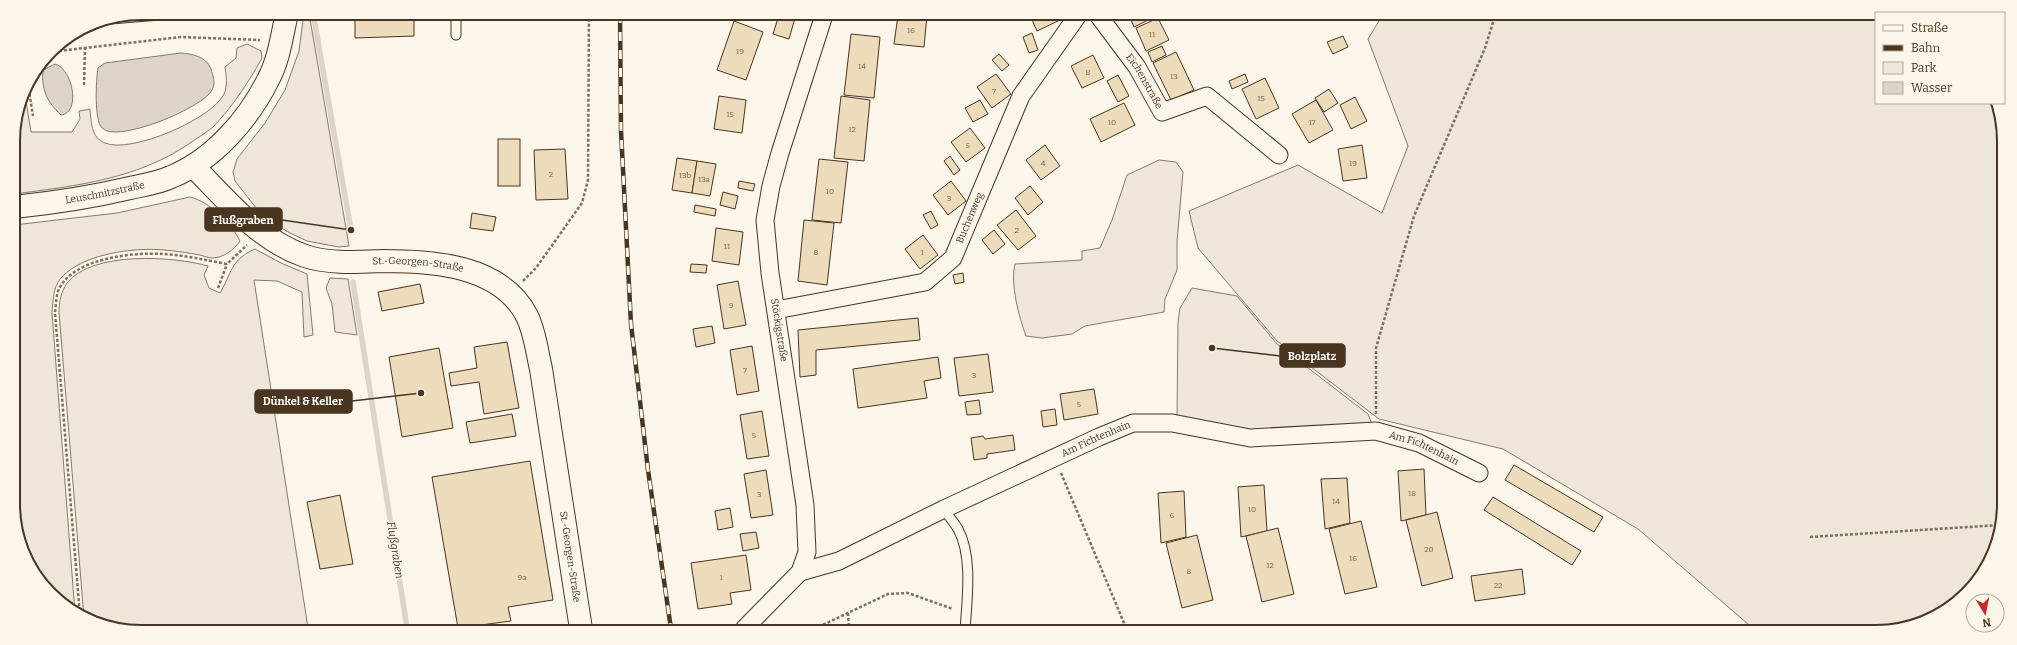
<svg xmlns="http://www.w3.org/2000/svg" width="2017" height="645" viewBox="0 0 2017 645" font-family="Bitter,serif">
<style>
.green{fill:#ede6d9;stroke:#887966}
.water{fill:#dcd4c6;stroke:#887966}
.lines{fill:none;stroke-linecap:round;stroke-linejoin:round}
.stream{stroke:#dcd4c6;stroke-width:5.5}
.building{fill:#ecdcbc;stroke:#4a3520}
.lane-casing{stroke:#4a3520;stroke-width:11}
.street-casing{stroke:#4a3520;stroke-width:19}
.secondary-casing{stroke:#4a3520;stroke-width:24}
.path{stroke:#7f6f5c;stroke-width:2.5;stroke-dasharray:3 2;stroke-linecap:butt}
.lane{stroke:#fbf6e9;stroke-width:9}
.street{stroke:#fbf6e9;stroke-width:17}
.secondary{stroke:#fbf6e9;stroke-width:22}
.rail-casing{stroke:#4a3520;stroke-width:4.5}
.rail{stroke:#fbf6e9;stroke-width:3;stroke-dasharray:9;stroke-linecap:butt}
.labels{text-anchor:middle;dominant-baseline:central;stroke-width:3;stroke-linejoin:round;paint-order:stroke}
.number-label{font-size:8px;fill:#725f47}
.street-label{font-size:10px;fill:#4a3520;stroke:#fbf6e9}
.water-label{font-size:11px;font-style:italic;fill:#4a3520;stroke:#fbf6e9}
.rim{fill:none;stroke:#4a3520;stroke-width:2}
.leader{fill:none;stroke:#4a3520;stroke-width:1.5}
.callout-dot{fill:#4a3520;stroke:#fbf6e9;stroke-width:1.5}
.callout{fill:#4a3520;stroke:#4a3520;stroke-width:1.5}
.callout-label{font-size:11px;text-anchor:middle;font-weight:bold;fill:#fff}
</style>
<rect width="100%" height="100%" fill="#fbf6e9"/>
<g class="green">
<path d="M304,13H309L349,246L339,247L307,241L290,233L264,218L235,181L233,172L237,159L265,123L285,90L299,51Z"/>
<path d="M1382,16L1876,17V103H1995L2002,116L2000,537L1983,575L1954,605L1925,622L1884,632L1756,631L1638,529L1503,449L1379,419L1277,341L1198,248L1189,211L1298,165L1382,213L1408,146L1368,39Z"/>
<path d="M247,44L261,51L262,58C248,83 233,106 213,127C207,132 199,137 193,141C140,179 76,186 14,194L13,133L24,89L31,132H72L80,119L79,111L90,109C91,121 91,138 105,143C131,154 212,119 224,94C228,86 226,75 225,67L236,58L237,48Z"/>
<path d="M1159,160L1176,162L1183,172L1177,242V270L1165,299L1164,312L1085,326L1072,334L1042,338L1026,336C1019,317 1010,284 1015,264L1082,260V251L1100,248L1112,220L1127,175Z"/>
<path d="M190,197C210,202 231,223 240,241C234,250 223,258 212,258C208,258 204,256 200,255C189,253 176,251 164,250C134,247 82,254 61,278C53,287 53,301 52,313L75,613L45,589L15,529L14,225L117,213Z"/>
<path d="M255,249L281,263L307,274L313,335L304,337L302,292L277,281L254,280L308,628H108L84,618L59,312C59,302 61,292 67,283C92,251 173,256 208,266L204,275L209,288L220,293C232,273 230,260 255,249Z"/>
<path d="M330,278L348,279L357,335L335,332L332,304L326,288Z"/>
<path d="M1192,288L1237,296L1277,344L1368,414L1373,427L1251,431L1177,416L1178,322L1180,308Z"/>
</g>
<g class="water">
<path d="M181,53C192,54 206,56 211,69C213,76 216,83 212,90C203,108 116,144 102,128C94,120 96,80 98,68L105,63Z"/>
<path d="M55,64C73,69 81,113 61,115C47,102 41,89 43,70Z"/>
</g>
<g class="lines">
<g class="stream">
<path d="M313,13L351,230"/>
<path d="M353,282L407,628"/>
</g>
</g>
<g class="building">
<path d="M141,13H171L172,19L87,26L92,23Z"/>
<path d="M355,14H414V36L355,38Z"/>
<path d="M779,15L795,18L789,39L773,34Z"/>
<path d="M898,15H927L924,47L894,44Z"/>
<path d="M1030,15H1057L1060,20L1037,31Z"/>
<path d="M1129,15L1156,16L1134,27Z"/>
<path d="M1158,18L1169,40L1146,51L1136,28Z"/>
<path d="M734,21L763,32L746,80L717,70Z"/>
<path d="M1032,33L1038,50L1029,53L1023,37Z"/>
<path d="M851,34L880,37L874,98L844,95Z"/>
<path d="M1343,36L1348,47L1333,54L1327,42Z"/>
<path d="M1162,46L1166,55L1152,62L1148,52Z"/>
<path d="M1176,52L1194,90L1171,100L1153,63Z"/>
<path d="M999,54L1009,65L1002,71L992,60Z"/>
<path d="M1093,55L1104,78L1082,88L1071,66Z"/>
<path d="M996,74L1011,94L992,108L977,87Z"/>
<path d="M1245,74L1248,82L1232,89L1229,81Z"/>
<path d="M1118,75L1129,96L1118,102L1107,81Z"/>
<path d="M1265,78L1279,108L1256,119L1242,89Z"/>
<path d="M1329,89L1338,103L1324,112L1315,98Z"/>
<path d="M719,96L746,100L742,133L714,129Z"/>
<path d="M841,96L870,100L864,161L834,158Z"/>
<path d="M1355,97L1367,121L1351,129L1340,105Z"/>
<path d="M980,100L988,114L973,122L965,108Z"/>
<path d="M1316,100L1333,130L1309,143L1292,114Z"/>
<path d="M1124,103L1135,125L1101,142L1090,119Z"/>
<path d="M970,128L985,148L966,162L951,142Z"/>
<rect x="498" y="139" width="22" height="47"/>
<path d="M1045,145L1060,166L1041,180L1026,160Z"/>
<path d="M1362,145L1367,178L1343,181L1338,149Z"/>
<path d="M565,149L568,199L536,200L534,150Z"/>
<path d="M950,156L960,170L954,175L944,161Z"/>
<path d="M677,158L697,161L692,193L672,190Z"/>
<path d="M819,159L848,162L841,223L812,220Z"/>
<path d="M697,161L716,164L710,196L692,193Z"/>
<path d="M739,181L755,184L753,191L738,188Z"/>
<path d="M951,181L966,201L948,215L933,195Z"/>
<path d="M1030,186L1043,202L1028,215L1015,198Z"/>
<path d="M723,192L738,196L735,209L720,205Z"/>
<path d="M695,205L716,209L715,216L694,212Z"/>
<path d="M1016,210L1036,236L1018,250L997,225Z"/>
<path d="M931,211L938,225L931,229L923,215Z"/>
<path d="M472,213L496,217L493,231L470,228Z"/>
<path d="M804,220L834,223L827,285L798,281Z"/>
<path d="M716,228L743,232L739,265L712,261Z"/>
<path d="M994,230L1005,244L993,254L982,240Z"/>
<path d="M923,235L938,255L920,269L905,249Z"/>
<path d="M691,264L707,265L706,273L690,272Z"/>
<path d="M963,273L964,282L955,284L953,275Z"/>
<path d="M738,281L746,325L724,329L717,285Z"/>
<path d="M420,284L424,303L382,311L378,292Z"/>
<path d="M918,318L920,340L816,350V375L800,377L798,330Z"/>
<path d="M712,326L715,343L696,347L693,329Z"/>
<path d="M507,342L519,408L484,414L479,382L451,386L449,373L477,368L474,347Z"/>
<path d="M752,346L759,391L737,395L730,350Z"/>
<path d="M439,348L453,428L402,437L389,357Z"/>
<path d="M988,354L993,392L959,396L954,358Z"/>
<path d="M938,357L941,378L924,381L927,398L858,408L853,369Z"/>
<path d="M1094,389L1098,414L1064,420L1060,394Z"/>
<path d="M979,400L981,414L967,415L965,402Z"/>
<path d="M1055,409L1057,425L1043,427L1041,411Z"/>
<path d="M762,411L769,456L747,459L740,415Z"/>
<path d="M512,414L516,436L470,443L466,422Z"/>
<path d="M1013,435L1015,450L987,454V458L974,460L971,438L983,436L985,439Z"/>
<path d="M530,461L553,600L508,607L511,621L458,628L432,477Z"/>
<path d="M1514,465L1603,517L1594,532L1505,480Z"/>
<path d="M1424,469L1426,515L1401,521L1398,471Z"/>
<path d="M766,470L773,515L751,518L744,474Z"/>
<path d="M1347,478L1350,523L1325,529L1321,479Z"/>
<path d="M1264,485L1267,531L1241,537L1238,487Z"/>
<path d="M1184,491L1186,537L1161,543L1158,493Z"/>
<path d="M340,495L353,564L320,569L307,502Z"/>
<path d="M1493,497L1581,551L1572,565L1484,510Z"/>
<path d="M730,508L733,527L718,530L715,511Z"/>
<path d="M1437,512L1453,578L1422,586L1406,520Z"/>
<path d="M1361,521L1377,587L1345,594L1329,529Z"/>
<path d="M1278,528L1294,594L1262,602L1246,536Z"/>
<path d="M756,532L759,548L743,551L740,534Z"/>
<path d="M1197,535L1213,600L1182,608L1166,543Z"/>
<path d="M746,555L751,590L730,593L732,604L698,609L691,563Z"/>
<path d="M1522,569L1525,594L1475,601L1471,576Z"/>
</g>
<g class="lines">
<defs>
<g id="lane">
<path d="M456,14V35"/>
<path d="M944,509C948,516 954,522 958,529C973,556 967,600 965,630"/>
</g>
<g id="street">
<path id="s1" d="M1098,15L1137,67L1162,112L1207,96L1279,155"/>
<path id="s2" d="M776,310L925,282L953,258L1021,96L1078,15"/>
<path id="s3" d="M800,572L839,561L944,509L1099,437L1133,423H1172L1250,438L1376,431L1419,443L1479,473"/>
<path d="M744,629L800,572L807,552L805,505L770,273L765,220L771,186L780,153L824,15"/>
</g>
<g id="secondary">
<path id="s4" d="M193,166C226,199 258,240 305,256C329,264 357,262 383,261C433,261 501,265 527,316C535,332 537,352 541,369L581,629"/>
<path id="s5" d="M14,207C53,203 92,197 130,188C144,185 158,183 171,177C213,160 248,120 268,80C279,60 282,35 287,13"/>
</g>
</defs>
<use href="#lane" class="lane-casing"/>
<use href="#street" class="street-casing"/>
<use href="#secondary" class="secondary-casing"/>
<g class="path">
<path d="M49,52L181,37L260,40"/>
<path d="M28,84L33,116"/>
<path d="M84,85L85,48"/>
<path d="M523,281L536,268L582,203L588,180L589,14"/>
<path d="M218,288L227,264"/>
<path d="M1376,414V348L1414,216L1485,48L1495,16"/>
<path d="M1061,473L1127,630"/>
<path d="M1810,537L2000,525"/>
<path d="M848,613L849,629"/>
<path d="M80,616L55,313C56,305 56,296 59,289C74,258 133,252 163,254C184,255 205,260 227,264L247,245"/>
<path d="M814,629L888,594L908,593L953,609"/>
</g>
<use href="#lane" class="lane"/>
<use href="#street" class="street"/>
<use href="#secondary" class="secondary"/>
<defs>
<path id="rail" d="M620,14L621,131L631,324L648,470L671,629"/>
</defs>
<use href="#rail" class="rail-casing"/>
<use href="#rail" class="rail"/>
</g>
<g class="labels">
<g class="number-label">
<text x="911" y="30">16</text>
<text x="1152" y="34">11</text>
<text x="740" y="51">19</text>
<text x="862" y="66">14</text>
<text x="1088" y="72">8</text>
<text x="1174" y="76">13</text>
<text x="994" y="91">7</text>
<text x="1261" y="98">15</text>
<text x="730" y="114">15</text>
<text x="1112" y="122">10</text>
<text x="1312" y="122">17</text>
<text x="852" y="129">12</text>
<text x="968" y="145">5</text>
<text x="1043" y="163">4</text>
<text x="1353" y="163">19</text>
<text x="551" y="174">2</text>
<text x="685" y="175">13b</text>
<text x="704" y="179">13a</text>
<text x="830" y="191">10</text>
<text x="949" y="198">3</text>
<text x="1017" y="230">2</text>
<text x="727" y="246">11</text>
<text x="816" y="252">8</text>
<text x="922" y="252">1</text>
<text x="731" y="305">9</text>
<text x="745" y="370">7</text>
<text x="974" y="375">3</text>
<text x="1079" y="404">5</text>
<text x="754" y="435">5</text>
<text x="1412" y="493">18</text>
<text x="759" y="494">3</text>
<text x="1336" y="501">14</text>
<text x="1252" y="509">10</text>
<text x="1172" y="515">6</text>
<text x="1429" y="549">20</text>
<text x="1353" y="558">16</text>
<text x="1270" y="565">12</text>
<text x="1189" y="571">8</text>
<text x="522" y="577">9a</text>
<text x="721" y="577">1</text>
<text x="1498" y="585">22</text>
</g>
<g class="street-label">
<text stroke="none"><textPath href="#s1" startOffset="81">Eichenstraße</textPath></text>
<text stroke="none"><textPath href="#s5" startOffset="92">Leuschnitzstraße</textPath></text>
<text stroke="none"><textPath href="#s2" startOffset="232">Buchenweg</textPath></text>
<text stroke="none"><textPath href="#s4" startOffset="259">St.-Georgen-Straße</textPath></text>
<text transform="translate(779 330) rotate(81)">Stöckigstraße</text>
<text stroke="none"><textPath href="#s3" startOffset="325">Am Fichtenhain</textPath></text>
<text stroke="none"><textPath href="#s3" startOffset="661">Am Fichtenhain</textPath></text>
<text stroke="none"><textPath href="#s4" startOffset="631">St.-Georgen-Straße</textPath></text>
</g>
<g class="water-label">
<text transform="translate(395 550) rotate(81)">Flußgraben</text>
</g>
</g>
<path d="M0 0H2017V645H0ZM141 20H1876A121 121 0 0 1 1997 141V504A121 121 0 0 1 1876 625H141A121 121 0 0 1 20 504V141A121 121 0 0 1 141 20Z" fill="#fbf6e9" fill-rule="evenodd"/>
<path class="rim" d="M141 20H1876A121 121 0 0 1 1997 141V504A121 121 0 0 1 1876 625H141A121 121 0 0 1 20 504V141A121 121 0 0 1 141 20Z"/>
<path class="leader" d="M351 230L282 220M1212 348L1280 356M421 393L352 401"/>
<g class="callout-dot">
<circle cx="351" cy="230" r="4"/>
<circle cx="1212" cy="348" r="4"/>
<circle cx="421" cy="393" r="4"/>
</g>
<g class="callout">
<rect x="205" y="208" width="77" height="23" rx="4"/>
<rect x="1280" y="344" width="65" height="23" rx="4"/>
<rect x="255" y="390" width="97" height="23" rx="4"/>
</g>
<g class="callout-label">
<text x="243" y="224">Flußgraben</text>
<text x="1312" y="360">Bolzplatz</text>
<text x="303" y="405">Dünkel &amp; Keller</text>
</g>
<rect x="1875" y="12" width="130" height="92" fill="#fbf6e9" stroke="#b4a999"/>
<rect x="1883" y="25" width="20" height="6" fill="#fbf6e9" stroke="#b4a999"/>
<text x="1911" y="32" font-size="12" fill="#4a3520">Straße</text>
<rect x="1883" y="45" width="20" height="6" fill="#4a3520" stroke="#b4a999"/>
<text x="1911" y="52" font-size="12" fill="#4a3520">Bahn</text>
<rect x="1883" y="62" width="20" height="12" fill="#ede6d9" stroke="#b4a999"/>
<text x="1911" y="72" font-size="12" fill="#4a3520">Park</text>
<rect x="1883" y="82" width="20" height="12" fill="#dcd4c6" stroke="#b4a999"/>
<text x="1911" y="92" font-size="12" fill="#4a3520">Wasser</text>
<g transform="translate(1985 613) rotate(170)"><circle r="19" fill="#fbf6e9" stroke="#b4a999"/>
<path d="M0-3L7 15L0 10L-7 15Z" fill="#c62828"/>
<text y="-6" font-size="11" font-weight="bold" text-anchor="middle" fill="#4a3520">N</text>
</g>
</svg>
